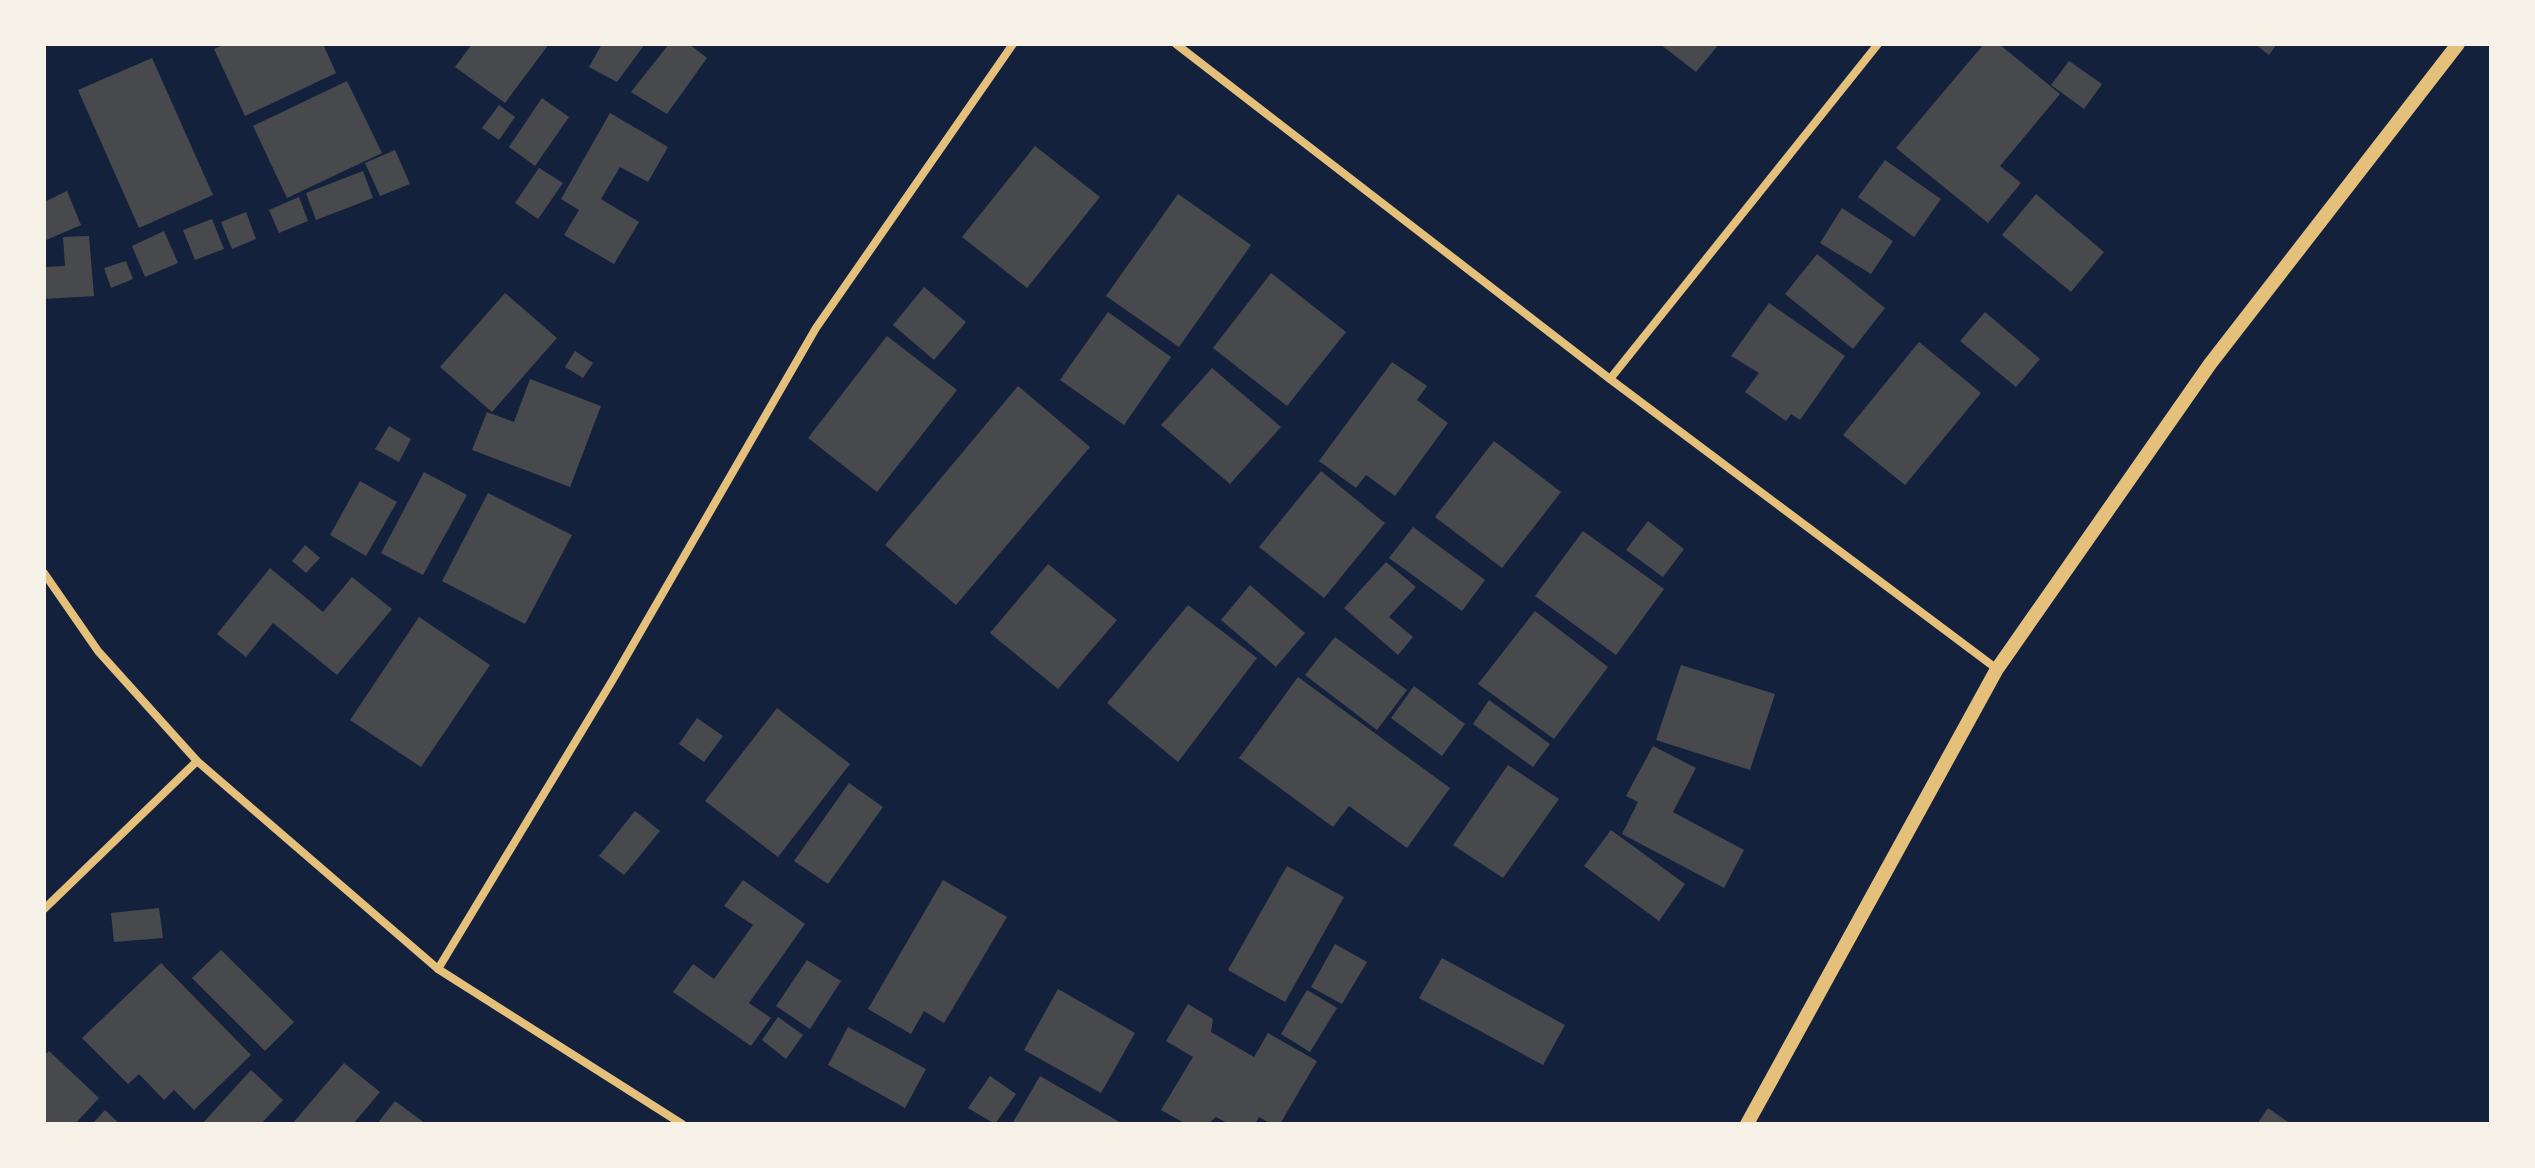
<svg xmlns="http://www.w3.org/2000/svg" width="2535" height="1168" viewBox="0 0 2535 1168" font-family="Overpass,sans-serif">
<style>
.building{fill:#48494c}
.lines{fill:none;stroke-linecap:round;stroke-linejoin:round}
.minor{stroke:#e5c07b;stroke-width:8}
.tertiary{stroke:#e5c07b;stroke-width:14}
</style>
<rect width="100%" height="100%" fill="#14213d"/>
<g class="building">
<path d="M225,44H323L336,73L245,116L214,49Z"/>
<path d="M472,44H549L505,103L455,67Z"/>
<path d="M602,44H645L617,82L589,67Z"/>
<path d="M669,44H689L707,58L667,114L631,92Z"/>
<path d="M1660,44H1719L1696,72Z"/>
<path d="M1984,44H1999L2060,94L2000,166L2021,183L1988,223L1896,148Z"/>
<path d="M2255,44H2277L2269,55Z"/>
<path d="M152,58L213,195L139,228L78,90Z"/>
<path d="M2069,61L2102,84L2084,109L2051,85Z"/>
<path d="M347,81L382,153L287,198L253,126Z"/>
<path d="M542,98L569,117L535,166L509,147Z"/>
<path d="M499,105L515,117L499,140L482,128Z"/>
<path d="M610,113L668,147L648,182L620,167L601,199L639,222L614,264L564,235L579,210L561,199Z"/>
<path d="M1035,146L1100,197L1027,288L962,237Z"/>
<path d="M395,150L410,184L380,196L365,163Z"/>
<path d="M1885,160L1941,199L1914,237L1858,197Z"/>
<path d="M539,168L563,183L538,219L515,203Z"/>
<path d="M363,171L373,198L316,220L306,193Z"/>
<path d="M67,191L81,225L44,241V202Z"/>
<path d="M1178,194L1251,245L1179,347L1106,296Z"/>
<path d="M2036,194L2104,252L2071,292L2002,235Z"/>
<path d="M299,197L308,221L279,233L269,210Z"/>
<path d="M1842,208L1893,241L1871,274L1820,243Z"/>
<path d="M246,212L256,239L232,249L221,222Z"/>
<path d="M212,219L224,249L195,260L183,230Z"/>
<path d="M164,231L178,263L145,277L132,246Z"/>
<path d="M89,236L94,296L44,299V267L65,266L63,237Z"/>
<path d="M1817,254L1885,308L1853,349L1785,294Z"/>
<path d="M126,261L133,279L111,288L104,268Z"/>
<path d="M1271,273L1346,332L1287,406L1213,348Z"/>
<path d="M924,287L966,322L934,360L893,325Z"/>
<path d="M505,293L557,338L492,412L440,367Z"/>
<path d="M1769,303L1845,356L1800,420L1791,414L1786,421L1745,392L1759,373L1731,356Z"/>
<path d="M1108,312L1171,357L1124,425L1060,380Z"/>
<path d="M1985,312L2040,359L2016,387L1960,341Z"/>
<path d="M887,336L957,390L877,492L808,438Z"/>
<path d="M1919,342L1981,393L1905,485L1843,435Z"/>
<path d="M575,351L593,363L583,378L565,367Z"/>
<path d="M1392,362L1427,386L1417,400L1448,423L1395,496L1366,475L1356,488L1319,461Z"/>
<path d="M1212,368L1281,427L1230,484L1161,425Z"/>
<path d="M530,379L601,406L570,487L472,450L487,412L514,422Z"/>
<path d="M1018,386L1090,447L956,605L885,545Z"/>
<path d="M389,426L411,439L399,462L375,449Z"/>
<path d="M1494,441L1561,492L1502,568L1435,517Z"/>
<path d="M1321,471L1385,523L1324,598L1259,547Z"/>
<path d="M424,472L467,495L423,575L381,553Z"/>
<path d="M360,481L397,502L366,556L330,535Z"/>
<path d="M488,493L572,535L525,624L442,581Z"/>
<path d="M1648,521L1684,549L1663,577L1626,550Z"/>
<path d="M1413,527L1485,580L1462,611L1389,558Z"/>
<path d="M1583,531L1664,589L1616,655L1535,596Z"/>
<path d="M305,545L320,558L306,573L292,561Z"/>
<path d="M1386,562L1416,587L1389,617L1413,637L1398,655L1344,608Z"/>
<path d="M1048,564L1117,620L1058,689L990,633Z"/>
<path d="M270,568L323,612L352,577L392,609L337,675L273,623L246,657L217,634Z"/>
<path d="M1250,585L1305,633L1276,667L1221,620Z"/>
<path d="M1188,605L1257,658L1178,762L1107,703Z"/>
<path d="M1535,611L1608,667L1554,739L1478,684Z"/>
<path d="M419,617L490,665L421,767L350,720Z"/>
<path d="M1335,637L1407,690L1377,730L1305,675Z"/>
<path d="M1681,665L1775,694L1750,770L1656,740Z"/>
<path d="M1298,677L1450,788L1407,848L1349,806L1333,827L1239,758Z"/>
<path d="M1414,686L1465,724L1442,756L1391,718Z"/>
<path d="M1489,700L1550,744L1533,767L1473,724Z"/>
<path d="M777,708L850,764L778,857L705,801Z"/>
<path d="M697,718L723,736L704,762L679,744Z"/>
<path d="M1653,746L1696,768L1673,812L1744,850L1724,888L1622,834L1638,802L1626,796Z"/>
<path d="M1508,765L1559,799L1503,878L1453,845Z"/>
<path d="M849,783L883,807L828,884L794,861Z"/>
<path d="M635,811L660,831L624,875L599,856Z"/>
<path d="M1611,830L1685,884L1659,921L1584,866Z"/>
<path d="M1287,866L1344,897L1285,1002L1228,970Z"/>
<path d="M743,880L805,924L749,1003L771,1018L751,1046L673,992L693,964L714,979L753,925L724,906Z"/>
<path d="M943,880L1007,917L944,1023L924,1011L911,1034L868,1009Z"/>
<path d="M159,908L163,938L114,942L111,913Z"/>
<path d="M1335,944L1367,962L1342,1004L1311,987Z"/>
<path d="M221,950L294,1022L265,1051L192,978Z"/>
<path d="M1442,958L1565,1025L1543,1065L1419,998Z"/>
<path d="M807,960L841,981L810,1029L776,1006Z"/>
<path d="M161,963L251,1055L194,1110L174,1090L164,1100L139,1074L128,1084L82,1038Z"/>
<path d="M1058,989L1135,1033L1101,1093L1024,1050Z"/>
<path d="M1307,990L1337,1008L1310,1052L1281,1034Z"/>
<path d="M1188,1004L1213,1019L1211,1032L1254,1057L1268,1033L1317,1061L1280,1124H1271L1259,1117L1255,1124H1229L1216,1117L1208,1124H1186L1161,1110L1193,1057L1166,1041Z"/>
<path d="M778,1017L803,1035L786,1059L762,1040Z"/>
<path d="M848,1027L926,1069L905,1108L828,1065Z"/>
<path d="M49,1051L99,1098L75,1124H44V1056Z"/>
<path d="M344,1063L380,1092L353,1124H292Z"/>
<path d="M251,1070L283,1100L261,1124H202Z"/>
<path d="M990,1076L1016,1094L995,1124L968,1108Z"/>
<path d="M1040,1076L1123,1124H1012Z"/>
<path d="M395,1101L426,1124H377Z"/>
<path d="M2268,1108L2291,1124H2257Z"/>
<path d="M105,1110L120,1124H92Z"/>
</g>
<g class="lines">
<g class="minor">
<path d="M1176,44L1610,379L1997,669"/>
<path d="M1610,379L1878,44"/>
<path d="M44,573L98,651L197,761L438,969L682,1124"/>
<path d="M44,909L197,761"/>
<path d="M438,969L612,681L816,328L1013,44"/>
</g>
<path class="tertiary" d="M1747,1124L1997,669L2210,364L2458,44"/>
</g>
<rect width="2535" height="1168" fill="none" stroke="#f6f1e7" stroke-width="92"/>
</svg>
